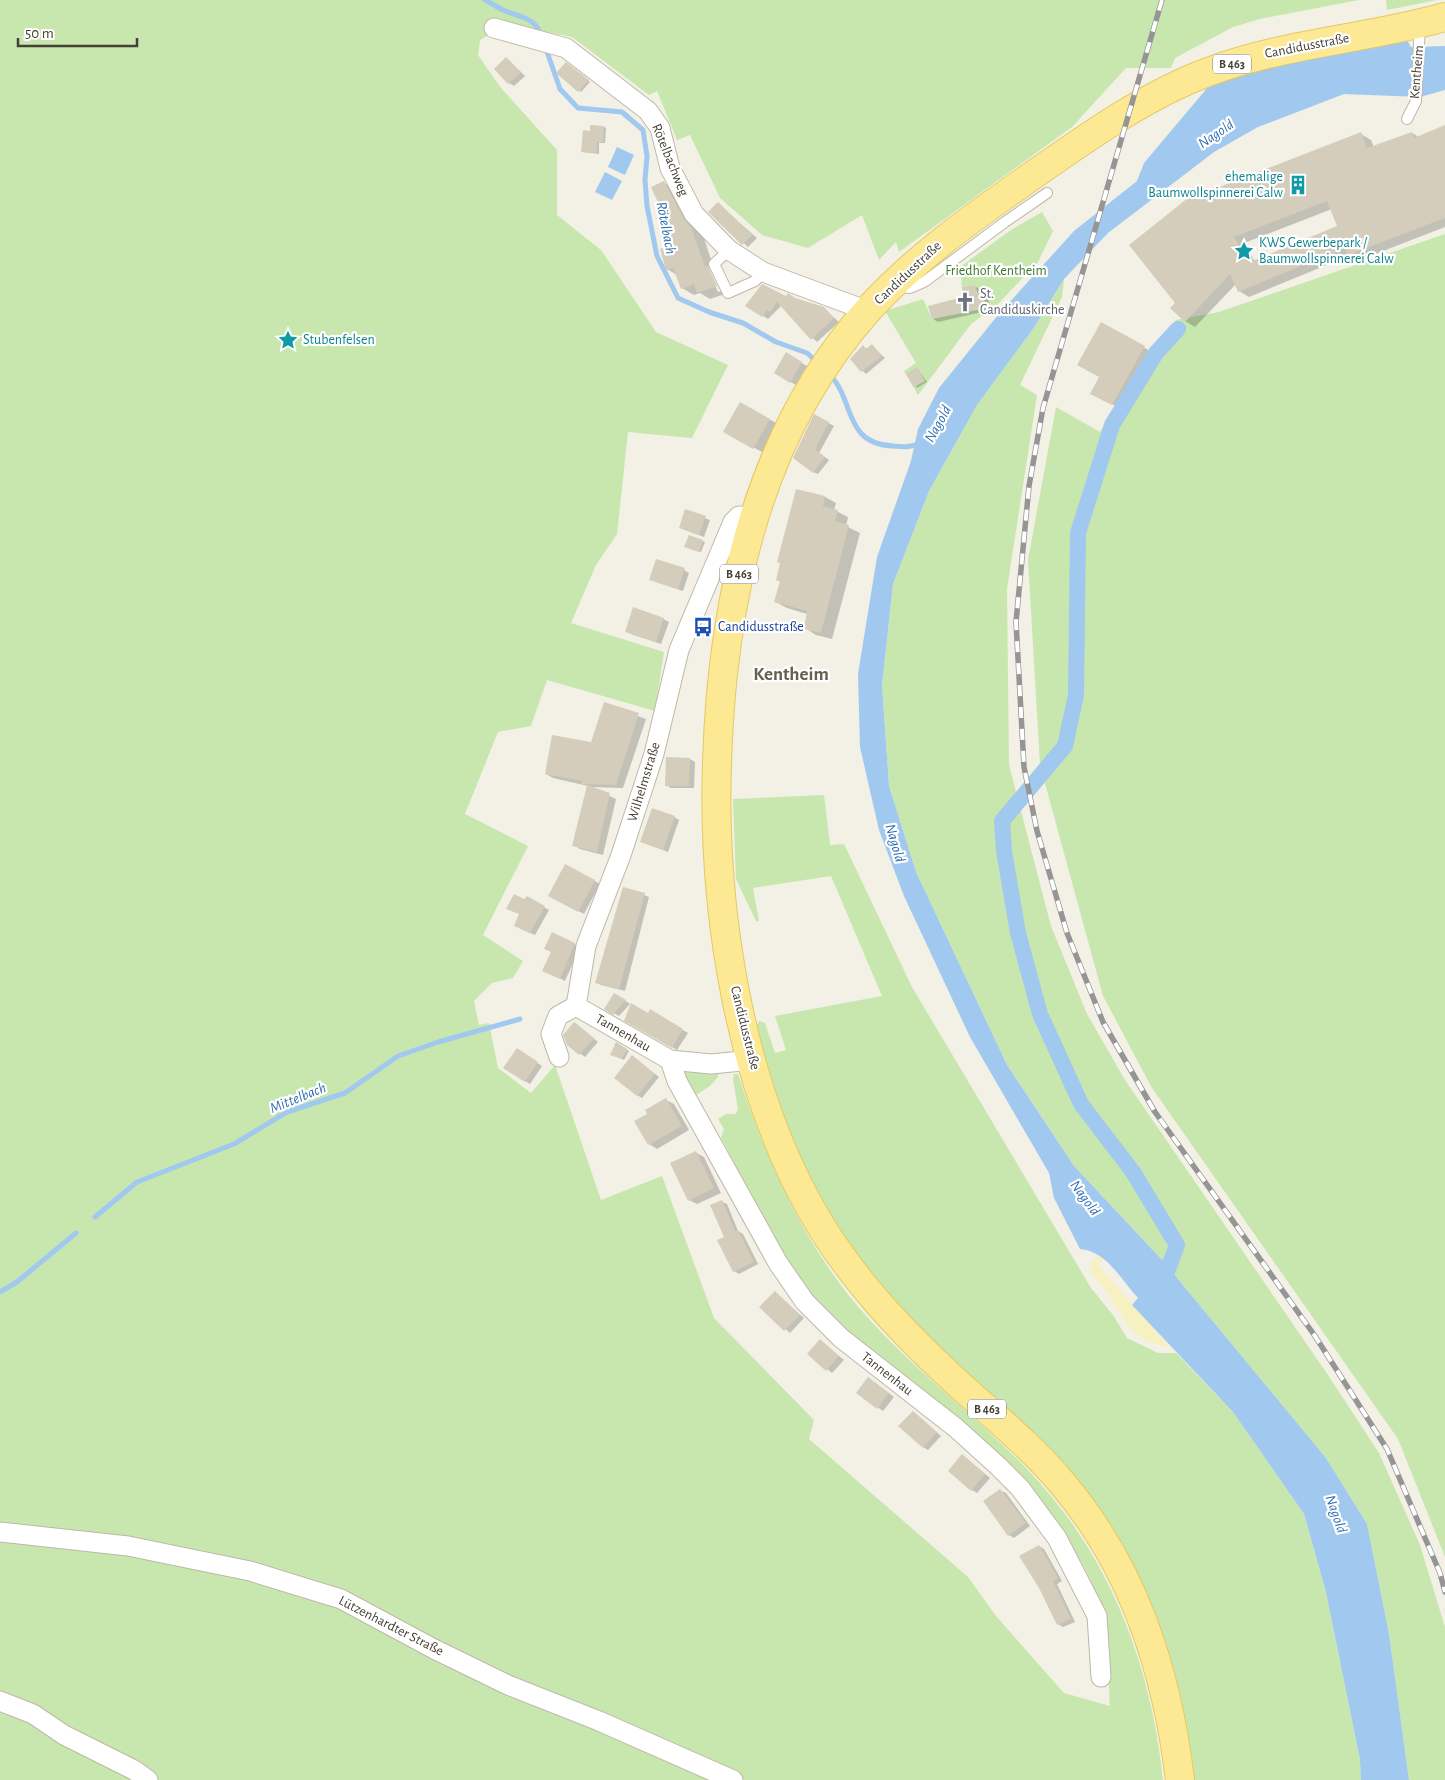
<svg xmlns="http://www.w3.org/2000/svg" width="1445" height="1780" viewBox="0 0 1445 1780" font-family="'Alegreya Sans',sans-serif">
<style>
.green{fill:#c8e7ae}
.sand{fill:#f7f1c1}
.water{fill:#a1c8ef}
.shadow{fill:#0003;fill-rule:evenodd}
.lines{fill:none;stroke-linecap:round;stroke-linejoin:round}
.stream{stroke:#a1c8ef;stroke-width:5}
.canal{stroke:#a1c8ef;stroke-width:16}
.building{fill:#d4cdbb;fill-rule:evenodd}
.service-casing{stroke:#beb8a8;stroke-width:12}
.minor-casing{stroke:#beb8a8;stroke-width:21}
.primary-casing{stroke:#e2c963;stroke-width:30}
.service{stroke:#fff;stroke-width:10}
.minor{stroke:#fff;stroke-width:19}
.primary{stroke:#fde994;stroke-width:28}
.rail-casing{stroke:#959595;stroke-width:5.5}
.rail{stroke:#fff;stroke-width:4;stroke-dasharray:11;stroke-linecap:butt}
.labels{text-anchor:middle;dominant-baseline:central;stroke-width:4.5;stroke-linejoin:round;paint-order:stroke}
.shield{fill:#fff;stroke:#7d7972;stroke-width:1}
.shield-label{font-size:12px;font-weight:bold;fill:#454035}
.street-label{font-size:14px;fill:#454035;stroke:#fff}
.culture-label{font-size:14px;fill:#0d838f;stroke:#fff;text-anchor:start}
.park-label{font-size:14px;fill:#3f7629;stroke:#fff}
.worship-label{font-size:14px;fill:#5b616d;stroke:#fff;text-anchor:start}
.transit-label{font-size:14px;fill:#164399;stroke:#fff;text-anchor:start}
.water-label{font-size:15px;font-style:italic;fill:#2f6db0;stroke:#fff}
.district-label{font-size:19px;font-weight:bold;fill:#685f4c;stroke:#fff}
</style>
<rect width="100%" height="100%" fill="#f3f0e5"/>
<g class="green">
<path d="M0,0H1359L1260,19L1233,27L1175,58L1171,68H1126L1072,127L899,252L896,242L879,260L862,215L808,248L762,235L720,198L690,135L677,140L657,91L649,95L572,37L499,23L492,33L480,40L478,55L501,88L557,150V215L601,250L656,332L728,365L692,438L628,432L617,534L596,565L571,623L664,652L655,711L547,680L531,726L498,732L465,814L528,846L483,935L523,961L513,978L492,983L474,1001L479,1025L489,1023L498,1068L531,1093L555,1065L601,1200L662,1176L714,1318L814,1420L809,1439L968,1577L996,1616L1064,1693L1110,1706C1108,1680 1110,1643 1104,1618C1095,1579 1072,1545 1050,1513L836,1323L805,1292L784,1261L721,1137L724,1129L718,1119L726,1114H735L738,1110L733,1080L734,1074H738C765,1156 799,1235 855,1303C906,1364 971,1411 1026,1468C1109,1553 1151,1664 1163,1780H0Z"/>
<path d="M1386,0H1437L1387,10Z"/>
<path d="M1042,212L1053,231L1038,262L998,304L971,324L918,395L904,371L916,363L885,311L923,299L932,319L986,308L982,291L977,292L975,285L962,287L960,267L1011,230Z"/>
<path d="M1445,234V1557L1398,1439L1152,1088L1103,996L1040,765L1028,560L1056,407L1100,432L1149,352L1176,320L1219,312Z"/>
<path d="M1064,279L1062,297L1020,385L1037,395L1007,589L1009,765L1051,926L1087,1014L1125,1080L1328,1375L1379,1453L1420,1545L1445,1627V1780H1409L1389,1634L1367,1524L1326,1458L1163,1261L1074,1166L1007,1065L916,872L889,786L882,685L893,584L929,491L977,405L1033,329Z"/>
<path d="M824,795L830,845L844,844L912,987L1091,1288L1113,1315L1127,1338L1158,1353H1176L1233,1412L1304,1514L1326,1592L1360,1760L1361,1780H1189L1124,1557L916,1334L834,1231L786,1137L754,1033L759,1021L765,1023L775,1053L786,1050L775,1016L882,996L831,876L753,888L759,921H756L736,879L733,799Z"/>
<path d="M687,1069L718,1072V1077L710,1086L696,1095L691,1093L682,1074Z"/>
</g>
<path class="sand" d="M1102,1255L1104,1258L1097,1264L1170,1347C1138,1342 1132,1333 1116,1307C1109,1294 1099,1283 1091,1271L1092,1260Z"/>
<g class="water">
<path d="M1407,40L1411,47L1445,46V90L1420,97L1344,94L1258,127L1214,152L1108,233L1064,279L1033,329L977,405L929,491L893,584L882,685L889,786L916,872L1007,1065L1074,1166L1163,1261L1326,1458L1367,1524L1389,1634L1409,1780H1361L1360,1760L1326,1592L1304,1514L1233,1412L1132,1305L1138,1298C1121,1280 1107,1251 1080,1249L1054,1198L1049,1173L970,1037L904,896L879,830L860,747L858,674L877,557L911,461L918,429L939,388L998,315L1074,231L1137,181L1144,163L1208,87L1243,74L1305,58Z"/>
<path d="M617,147L634,155L625,175L608,167Z"/>
<path d="M605,172L622,181L612,200L595,192Z"/>
</g>
<g class="shadow">
<path d="M506,58L525,76L514,86L509,83Z"/>
<path d="M568,65L590,82L581,92L558,73Z"/>
<path d="M1445,126V227L1360,260L1351,255L1249,297L1239,291L1236,284L1195,327L1185,321L1177,303L1193,195L1200,199L1361,134L1371,140L1374,147L1412,133L1419,137ZM1332,209L1339,227L1255,262L1244,243Z"/>
<path d="M604,127L606,128L605,143H599V154L583,152L591,132Z"/>
<path d="M664,183L676,190L703,235L715,272L728,293L710,299L700,293L694,295L682,288L677,275L667,269L671,247L666,219ZM707,268H710L721,291L718,292Z"/>
<path d="M718,204L757,238L748,247L710,212Z"/>
<path d="M975,286L987,295L991,310L938,322L933,319L965,298Z"/>
<path d="M786,298L823,308L839,322L817,342L781,306L768,319L747,305Z"/>
<path d="M1101,324L1152,352L1121,409L1092,393L1100,376Z"/>
<path d="M872,346L885,358L866,374L851,359L863,347L868,349Z"/>
<path d="M786,354L807,366L796,385L775,373Z"/>
<path d="M917,368L927,382L917,388L908,374Z"/>
<path d="M740,403L778,424L762,452L724,431Z"/>
<path d="M815,416L834,426L819,453L829,460L818,474L813,472Z"/>
<path d="M797,491L825,497L836,503L834,510L848,517L846,526L860,533L832,639L816,635L805,628L807,614L787,608L776,602L781,582L777,580Z"/>
<path d="M705,518L710,520L704,537L685,530Z"/>
<path d="M689,537L705,542L701,552L688,548Z"/>
<path d="M684,570L689,573L683,591L656,582Z"/>
<path d="M663,619L669,622L661,644L631,634Z"/>
<path d="M605,704L646,719L623,788L591,787L616,799L603,855L580,849L574,845L588,786L553,778L546,774L592,744Z"/>
<path d="M690,759L695,762L694,788H671L666,785Z"/>
<path d="M674,817L679,820L668,852L642,842Z"/>
<path d="M566,865L600,884L584,914L549,895Z"/>
<path d="M644,895L649,897L625,991L601,985L596,982Z"/>
<path d="M527,898L549,910L535,935L521,929L520,914Z"/>
<path d="M553,934L580,947L565,981L549,973Z"/>
<path d="M615,994L630,1004L619,1016L606,1009Z"/>
<path d="M650,1011L688,1033L677,1050L626,1020L652,1018Z"/>
<path d="M575,1023L598,1042L585,1057L568,1044Z"/>
<path d="M616,1043L629,1051L624,1060L614,1055Z"/>
<path d="M522,1053L542,1066L530,1084L525,1081Z"/>
<path d="M637,1060L659,1077L642,1098L637,1095Z"/>
<path d="M666,1100L674,1104L689,1130L657,1149L649,1144V1114Z"/>
<path d="M695,1152L704,1157L721,1193L697,1204L689,1200Z"/>
<path d="M722,1202L727,1204L738,1231L743,1234L758,1264L739,1274L734,1271L725,1238Z"/>
<path d="M775,1293L804,1318L790,1333L761,1307Z"/>
<path d="M820,1341L844,1360L832,1373L808,1354Z"/>
<path d="M874,1382L894,1397L883,1411L858,1393Z"/>
<path d="M913,1412L941,1436L928,1450L923,1447Z"/>
<path d="M967,1459L990,1478L977,1493L972,1490Z"/>
<path d="M1001,1491L1006,1493L1030,1526L1014,1538L1009,1535Z"/>
<path d="M1039,1546L1044,1549L1062,1581L1057,1584L1075,1622L1063,1627L1058,1624Z"/>
</g>
<g class="lines">
<g class="stream">
<path d="M485,0C491,3 497,7 503,10C519,17 537,17 542,38"/>
<path d="M545,46L560,89L578,108L622,112L643,130L647,156L645,180L647,206L657,256L678,298L709,312L743,323L776,342L807,353L818,363"/>
<path d="M829,374C855,399 843,444 893,446C902,447 911,448 919,443"/>
<path d="M95,1217L137,1182L234,1144L287,1112L345,1093L398,1056L438,1042L520,1019"/>
<path d="M0,1292L17,1282L76,1233"/>
</g>
<path class="canal" d="M1161,1288L1177,1245L1133,1172L1081,1104L1040,1014L1018,933L1004,851L1002,821L1065,746L1076,695L1078,533L1112,425L1156,353L1178,329"/>
</g>
<g class="building">
<path d="M506,57L521,72L508,84L494,69Z"/>
<path d="M566,62L589,80L578,92L556,73Z"/>
<path d="M590,125L604,126L603,142H597V153L581,152L583,130L590,131Z"/>
<path d="M1445,125V218L1348,255L1345,248L1238,292L1230,274L1185,322L1170,308L1175,303L1129,245L1193,194L1197,200L1217,188L1361,132L1367,148L1412,132L1414,138ZM1327,201L1337,226L1250,262L1234,237Z"/>
<path d="M664,181L684,219L691,227L705,267L708,266L717,286L697,293L694,284L681,289L673,268L666,270L660,249L669,246L658,221L665,218L651,187Z"/>
<path d="M718,202L752,235L742,245L708,212Z"/>
<path d="M762,284L786,296L788,293L795,298L824,307L834,318L811,340L777,302L770,312L767,310L762,317L745,306Z"/>
<path d="M975,285L977,292L982,291L986,308L932,319L928,306L963,297L962,287Z"/>
<path d="M1101,322L1145,346L1112,405L1090,394L1099,377L1077,365Z"/>
<path d="M872,344L882,356L861,372L850,359L863,345L866,349Z"/>
<path d="M786,352L802,362L790,383L774,373Z"/>
<path d="M917,367L925,381L914,387L906,374Z"/>
<path d="M740,402L770,419L753,449L723,432Z"/>
<path d="M814,414L829,422L815,449L825,457L813,473L793,458Z"/>
<path d="M796,489L825,496L823,506L838,510L835,521L849,525L821,633L804,629L807,611L774,602L780,581L776,580L780,563L777,562Z"/>
<path d="M685,509L706,516L699,535L679,528Z"/>
<path d="M689,535L703,540L699,552L684,547Z"/>
<path d="M656,559L685,568L678,589L649,580Z"/>
<path d="M633,607L664,618L656,642L625,632Z"/>
<path d="M604,702L639,713L616,785L581,784L582,781L545,774L552,735L591,742Z"/>
<path d="M666,757L690,758L689,786H665Z"/>
<path d="M587,785L610,793L597,852L572,846Z"/>
<path d="M652,808L675,816L663,850L640,842Z"/>
<path d="M565,864L595,880L578,912L548,896Z"/>
<path d="M623,887L645,893L619,989L595,983Z"/>
<path d="M514,894L524,899L527,896L545,906L530,933L514,926L519,914L506,909Z"/>
<path d="M552,932L575,943L560,979L542,971L551,952L544,949Z"/>
<path d="M614,993L626,1000L613,1015L604,1009Z"/>
<path d="M631,1003L648,1013L650,1009L683,1029L672,1048L624,1021Z"/>
<path d="M574,1022L594,1038L579,1055L567,1045L563,1035Z"/>
<path d="M616,1042L627,1049L622,1059L610,1055Z"/>
<path d="M517,1048L538,1062L525,1082L503,1068Z"/>
<path d="M632,1055L655,1074L637,1096L614,1078Z"/>
<path d="M666,1098L682,1126L648,1145L634,1121L647,1114L645,1110Z"/>
<path d="M696,1151L714,1188L688,1201L670,1163Z"/>
<path d="M722,1200L735,1231L738,1230L754,1262L733,1272L717,1240L724,1237L710,1205Z"/>
<path d="M775,1291L800,1315L784,1331L759,1307Z"/>
<path d="M820,1339L839,1356L826,1371L807,1354Z"/>
<path d="M868,1377L889,1393L877,1409L856,1393Z"/>
<path d="M913,1411L937,1432L923,1448L898,1426Z"/>
<path d="M962,1454L985,1474L971,1491L948,1471Z"/>
<path d="M1000,1489L1026,1523L1008,1536L983,1501Z"/>
<path d="M1039,1545L1058,1578L1053,1581L1071,1619L1057,1625L1039,1588L1019,1556Z"/>
</g>
<g class="lines">
<defs>
<g id="service">
<path d="M1407,119L1416,101L1420,25"/>
<path d="M729,250L714,264L728,293L755,281L763,272"/>
<path d="M896,286L910,288L924,282L1005,222L1047,193"/>
</g>
<g id="minor">
<path d="M494,28L566,48L648,111L660,128L670,168L694,214L729,250L763,272L868,311"/>
<path d="M576,1006L670,1060L711,1064L752,1060"/>
<path d="M559,1057L551,1034L558,1016L576,1006L586,946L621,855L654,754L679,650L733,522L739,516L754,517"/>
<path d="M670,1060L677,1081L778,1263L805,1302L841,1338L956,1428L998,1466L1020,1488L1057,1538L1097,1616L1101,1677"/>
<path d="M0,1532L128,1546L250,1571L341,1599L434,1649L508,1685L599,1721L733,1780"/>
<path d="M0,1701L33,1714L64,1735L134,1770L148,1780"/>
</g>
<path id="primary" d="M1180,1780C1167,1671 1134,1568 1062,1483C1030,1445 990,1413 953,1379C899,1329 849,1276 812,1211C739,1082 712,910 717,762C722,601 757,434 868,310C915,258 972,218 1029,178C1085,139 1144,96 1208,72C1285,43 1367,39 1445,17"/>
</defs>
<use href="#service" class="service-casing"/>
<use href="#minor" class="minor-casing"/>
<use href="#primary" class="primary-casing"/>
<use href="#service" class="service"/>
<use href="#minor" class="minor"/>
<use href="#primary" class="primary"/>
<defs>
<path id="rail" d="M1162,0L1043,408L1029,486L1016,622L1024,767L1037,831L1067,933L1103,1022L1155,1112L1315,1336L1387,1449L1440,1573L1445,1592"/>
</defs>
<use href="#rail" class="rail-casing"/>
<use href="#rail" class="rail"/>
</g>
<defs>
<symbol id="building-bare" viewBox="-9 -9 18 18"><path d="M-4-6H4V6H1V3H-1V6H-4ZM-2.5-4.3h1.7v1.8h-1.7ZM.8-4.3h1.7v1.8H.8ZM-2.5-1h1.7V.8h-1.7ZM.8-1h1.7V.8H.8Z" fill="#0f9aa8" stroke="#fff" stroke-width="2.5" paint-order="stroke"/></symbol>
<symbol id="sight-bare" viewBox="-9 -9 18 18"><path d="M0-6L1.8-2.2L6-1.7L2.9 1.2L3.7 5.4L0 3.3L-3.7 5.4L-2.9 1.2L-6-1.7L-1.8-2.2Z" fill="#0f9aa8" stroke="#fff" stroke-width="2.5" paint-order="stroke"/></symbol>
<symbol id="church-bare" viewBox="-9 -9 18 18"><path d="M-1.2-6h2.4v3.5h3.3v2.4h-3.3V6h-2.4V-.1h-3.3v-2.4h3.3Z" fill="#6b7280" stroke="#fff" stroke-width="2.5" paint-order="stroke"/></symbol>
<symbol id="bus-bare" viewBox="-9 -9 18 18"><path d="M-5-6H5V4H4V6H2V4H-2V6H-4V4H-5ZM-3.5-4V0h7V-4ZM-3.5 1.2v1.5H-2V1.2ZM2 1.2v1.5H3.5V1.2Z" fill="#1a4fb4" stroke="#fff" stroke-width="2.5" paint-order="stroke"/></symbol>
</defs>
<g fill-rule="evenodd">
<use href="#building-bare" x="1284" y="171" width="28" height="28"/>
<use href="#sight-bare" x="1230" y="237" width="28" height="28"/>
<use href="#church-bare" x="951" y="288" width="28" height="28"/>
<use href="#sight-bare" x="274" y="326" width="28" height="28"/>
<use href="#bus-bare" x="689" y="613" width="28" height="28"/>
</g>
<g class="labels">
<g class="shield">
<rect x="1213" y="54.5" width="38" height="19" rx="4"/>
<rect x="720" y="564.5" width="38" height="19" rx="4"/>
<rect x="968" y="1399.5" width="38" height="19" rx="4"/>
</g>
<g class="shield-label">
<text x="1232" y="64">B 463</text>
<text x="739" y="574">B 463</text>
<text x="987" y="1409">B 463</text>
</g>
<g class="street-label">
<text transform="translate(1307 46) rotate(-11)">Candidusstraße</text>
<text transform="translate(1417 72) rotate(-85)">Kentheim</text>
<text transform="translate(670 160) rotate(68)">Rötelbachweg</text>
<text transform="translate(908 273) rotate(-43)">Candidusstraße</text>
<text transform="translate(644 782) rotate(-73)">Wilhelmstraße</text>
<text transform="translate(745 1028) rotate(76)">Candidusstraße</text>
<text transform="translate(623 1033) rotate(30)">Tannenhau</text>
<text transform="translate(887 1374) rotate(38)">Tannenhau</text>
<text transform="translate(391 1626) rotate(27)">Lützenhardter Straße</text>
</g>
<g class="culture-label">
<text x="1283" y="177" text-anchor="end">ehemalige<tspan x="1283" dy="16">Baumwollspinnerei Calw</tspan></text>
<text x="1259" y="243">KWS Gewerbepark /<tspan x="1259" dy="16">Baumwollspinnerei Calw</tspan></text>
<text x="303" y="340">Stubenfelsen</text>
</g>
<g class="park-label">
<text x="996" y="271">Friedhof Kentheim</text>
</g>
<g class="worship-label">
<text x="980" y="294">St.<tspan x="980" dy="16">Candiduskirche</tspan></text>
</g>
<g class="transit-label">
<text x="718" y="627">Candidusstraße</text>
</g>
<g class="water-label">
<text transform="translate(1216 134) rotate(-34)">Nagold</text>
<text transform="translate(666 228) rotate(79)">Rötelbach</text>
<text transform="translate(938 424) rotate(-61)">Nagold</text>
<text transform="translate(895 843) rotate(74)">Nagold</text>
<text transform="translate(298 1098) rotate(-22)">Mittelbach</text>
<text transform="translate(1085 1198) rotate(54)">Nagold</text>
<text transform="translate(1336 1514) rotate(71)">Nagold</text>
</g>
<g class="district-label">
<text x="791" y="674">Kentheim</text>
</g>
</g>
<path d="M18 38v8h119v-8" fill="none" stroke="#454035" stroke-width="2.5"/>
<text x="25" y="38" font-size="15" fill="#454035" stroke="#ffffff" stroke-width="4" paint-order="stroke">50 m</text>
</svg>
